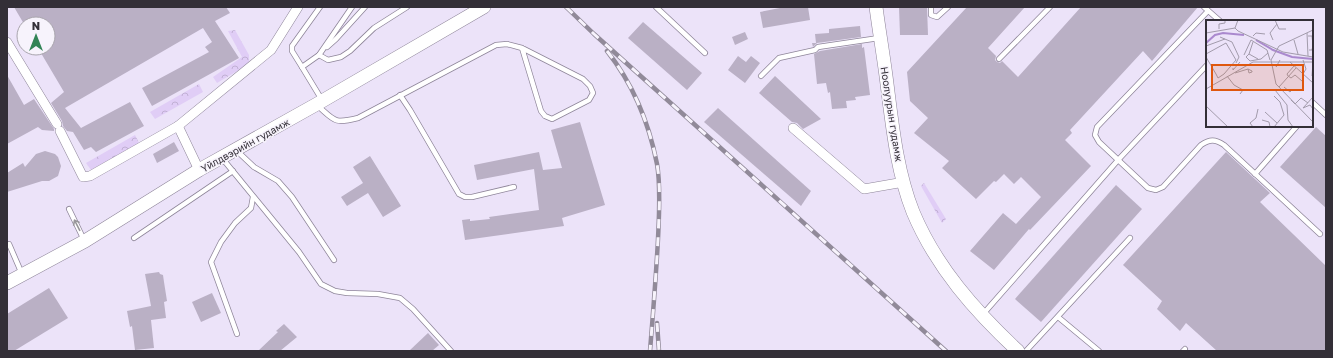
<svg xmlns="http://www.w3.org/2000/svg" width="1333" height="358" viewBox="0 0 1333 358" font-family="'Golos Text',sans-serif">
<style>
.forest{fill:url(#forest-crowns)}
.building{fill:#bab0c5}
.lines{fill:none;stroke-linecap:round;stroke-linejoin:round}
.lane-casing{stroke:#8e8599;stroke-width:6}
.street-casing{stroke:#8e8599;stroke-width:10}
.secondary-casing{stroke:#8e8599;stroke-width:14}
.lane{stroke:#fff;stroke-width:4.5}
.street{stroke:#fff;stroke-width:9}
.secondary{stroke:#fff;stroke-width:13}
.rail-casing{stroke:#918a99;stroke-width:4.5}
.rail{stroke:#f7f3fc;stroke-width:3;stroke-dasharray:9;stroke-linecap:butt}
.oneway{stroke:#99979b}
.labels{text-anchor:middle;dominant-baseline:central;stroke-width:3;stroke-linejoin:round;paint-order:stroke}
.street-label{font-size:10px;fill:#332f37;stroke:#f7f3fc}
.inset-river{fill:none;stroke:#aa89ce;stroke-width:2}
.inset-road{fill:none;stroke:#a29bab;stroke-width:1}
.view{fill:#df570e;fill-opacity:0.15;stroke:#df570e;stroke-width:2}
.inset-edge{fill:none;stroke:#332f37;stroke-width:2}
</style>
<defs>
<pattern id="forest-crowns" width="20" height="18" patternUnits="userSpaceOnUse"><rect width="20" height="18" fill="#e0cdf6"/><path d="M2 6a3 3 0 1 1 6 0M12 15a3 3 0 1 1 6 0" fill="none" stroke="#c1b0d4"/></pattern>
</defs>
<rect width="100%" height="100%" fill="#ece3f9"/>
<g class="forest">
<path d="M235,30L249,55V64L217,83L213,77L242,57L228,31Z"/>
<path d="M199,84L203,92L155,119L150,112Z"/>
<path d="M135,135L139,143L91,170L86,163Z"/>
<path d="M924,183L946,219L942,223L921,186Z"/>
</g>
<g class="building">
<path d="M14,7H226L230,13L215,21L239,58L152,106L142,88L209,52L205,47L212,42L203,28L65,108L81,128L130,102L144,126L96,152L91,147L84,150L73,132L67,131L63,126L62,121L51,103L64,92L38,48H48V24H24Z"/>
<path d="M785,7H808L810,20L763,28L760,12Z"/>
<path d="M899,7H927L928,35H900Z"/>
<path d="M967,7H1025L988,48L996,56L995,60L997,62L1000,63L1002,61L1018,77L1081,7H1198L1152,61L1143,51L1070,130L1072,133L1065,140L1091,166L1030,230L1029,229L994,270L970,251L1003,213L1016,224L1041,197L1021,177L1014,184L1004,174L996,182L994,181L976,199L942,168L949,161L914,133L928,118L910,101L907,72Z"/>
<path d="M643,22L702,73L687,90L628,38Z"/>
<path d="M860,26L861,37L817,43L813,47L812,43H816L815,34L829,33V29Z"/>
<path d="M745,32L748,39L735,45L732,37Z"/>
<path d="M862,44V48L864,47L870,95L855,97L856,100L846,101L847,108L832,109L830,92L828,93L826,83L817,84L814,54L820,51Z"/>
<path d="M738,56L746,62L751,56L760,63L745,83L728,70Z"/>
<path d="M7,75L24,105L34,99L54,129V131L42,130L38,127L7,144Z"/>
<path d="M775,76L821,119L803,129L797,123L792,122L759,93Z"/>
<path d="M718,108L811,191L801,206L704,122Z"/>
<path d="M580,122L605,205L562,218L564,226L465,240L462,220L470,219V221L490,219L489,217L539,210L534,169L477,180L474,165L539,152L543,170L562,168L551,130Z"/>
<path d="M1316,127L1326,136V208L1280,167Z"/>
<path d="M174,142L179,151L157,163L153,154Z"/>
<path d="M45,151L55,154L58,157L61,166L58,176L49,181H42L7,192V173L23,163L25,167L36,154Z"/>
<path d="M1226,152L1270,193L1260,202L1326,266V351H1217L1186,323L1180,331L1157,309L1162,301L1123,265Z"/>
<path d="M370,156L401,206L383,217L368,193L347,206L341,197L363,183L353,167Z"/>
<path d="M1116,185L1142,209L1041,322L1015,299Z"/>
<path d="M159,272L160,274L163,275L164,282L167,301L164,302L166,318L151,320L154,348L135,350L132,326L130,327L127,311L151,306L145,274Z"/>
<path d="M49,288L68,318L14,351H7V314Z"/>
<path d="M212,293L221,313L201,322L192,302Z"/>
<path d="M284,324L297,337L280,351H258L278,332L276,331Z"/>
<path d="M428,333L439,345L432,351H409Z"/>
</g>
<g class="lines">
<defs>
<g id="lane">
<path d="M320,7L292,46V51L302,67L319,55L352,7"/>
<path d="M656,7L705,53"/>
<path d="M931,7V15L937,17L948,7"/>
<path d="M1204,7L1220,21"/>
<path d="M1208,11L1097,127L1095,135L1099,142L1148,188L1156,190L1163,187L1201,145C1210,139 1215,139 1224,145L1320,234"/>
<path d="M327,47L336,39L365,7"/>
<path d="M319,55L328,60L341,57L350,51L374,28L407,7"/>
<path d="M999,59L1050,7"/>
<path d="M302,67L322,100"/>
<path d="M761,76L779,58L815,50L818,47L879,38"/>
<path d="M400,95L410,110L459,194L465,197H472L514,187"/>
<path d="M1312,102L1326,115"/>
<path d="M318,106C335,121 334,124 358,118L496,45L507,44L522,48L583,79L590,86L593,93L589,100L552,119L545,116L541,111L522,48"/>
<path d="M236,150L254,167L278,181L292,197L334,260"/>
<path d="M222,158L299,252L321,284L335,291L347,293L378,294L400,298L413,309L451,351"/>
<path d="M1255,174L1297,126"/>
<path d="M69,209L84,240"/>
<path d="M134,238L233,171"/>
<path d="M9,244L22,274"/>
<path d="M984,313L1119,159L1207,65"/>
<path d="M1058,317L1099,351"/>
<path d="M237,334L211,262L221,242L235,223L251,208L253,197"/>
<path d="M1026,351L1130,238"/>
<path d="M1183,351L1185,349"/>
</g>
<g id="street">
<path d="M7,42L57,124"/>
<path d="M178,126L199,170"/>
<path d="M793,128L864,189L904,182"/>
<path d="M60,131L83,177L90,176L178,126L271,50L298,7"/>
</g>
<g id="secondary">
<path d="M876,7C879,30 883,53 886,76C892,122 896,169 913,212C936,267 975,311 1018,351"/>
<path d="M7,283L85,241L199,170L317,104L484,7"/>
</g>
</defs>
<use href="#lane" class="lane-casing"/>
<use href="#street" class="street-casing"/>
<use href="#secondary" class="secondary-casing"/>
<use href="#lane" class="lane"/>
<use href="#street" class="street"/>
<use href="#secondary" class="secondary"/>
<defs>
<g id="rail">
<path d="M566,7L594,34L946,351"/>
<path d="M607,51C633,84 649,123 657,164C661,186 659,216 658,239C656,277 653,314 650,351"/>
<path d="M657,323L659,351"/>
</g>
</defs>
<use href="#rail" class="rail-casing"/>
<use href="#rail" class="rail"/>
</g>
<defs><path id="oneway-shaft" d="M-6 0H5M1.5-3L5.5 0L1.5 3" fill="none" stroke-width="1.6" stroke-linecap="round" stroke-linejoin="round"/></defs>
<use class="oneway" href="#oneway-shaft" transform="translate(77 225) rotate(-117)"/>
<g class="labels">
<g class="street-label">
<text transform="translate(892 114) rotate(81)">Ноолуурын гудамж</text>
<text transform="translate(245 145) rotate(-29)">Yйлдвэрийн гудамж</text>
</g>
</g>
<g transform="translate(1206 20)">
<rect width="107" height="107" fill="#ece3f9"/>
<path class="inset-river" d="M50,20L67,30L86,37L107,39M0,23L9,15L17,13L38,15"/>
<path class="inset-road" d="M32,0L29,8L32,11L77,32L107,37M69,0L73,9H80M13,9V4L19,3V0M107,10L73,26L65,40L70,64L107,102M0,13L29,8M101,13L102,36M47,16L50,13L59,14M102,16H106L107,25L106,30H103M14,17L26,22L33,37L30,43M67,20L64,13L71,4M88,20L92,34M0,26L19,19M0,34L20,23L30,40L18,54L12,58L10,54M43,34L47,22M38,35L45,20L61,30L64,40M0,37L10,54M52,39L43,34L40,37L44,41L55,39L62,33M84,42L107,63M73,44L70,47L74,40M27,48V50L34,42M42,49L46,51V52L43,53ZM29,53L42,49M97,54L100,49L97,40M21,56L28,65L37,70L34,74M82,56L85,58L89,55L96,61M82,56L81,54L88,46M106,56L107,42M73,67L90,48M78,67L84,72L87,69M0,69L47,42H107M69,70L81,85L82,100L87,107M85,80L89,84L95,78L102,83M0,86L22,107M97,88L107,77M97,88L104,85L107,89M59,92L71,103M56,100L63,102L64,107M47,107L44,103L50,98L52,89M68,107L78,95L74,82L68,76"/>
<path class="view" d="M6,45H97V70H6Z"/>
<rect width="107" height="107" class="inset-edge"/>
</g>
<rect width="1333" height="358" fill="none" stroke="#332f37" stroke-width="16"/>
<g transform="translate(36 36)"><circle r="19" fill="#f7f3fc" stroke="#a9a5ad"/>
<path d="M0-3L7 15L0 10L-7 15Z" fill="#328456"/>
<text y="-6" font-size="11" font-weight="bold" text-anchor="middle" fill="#332f37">N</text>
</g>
</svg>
